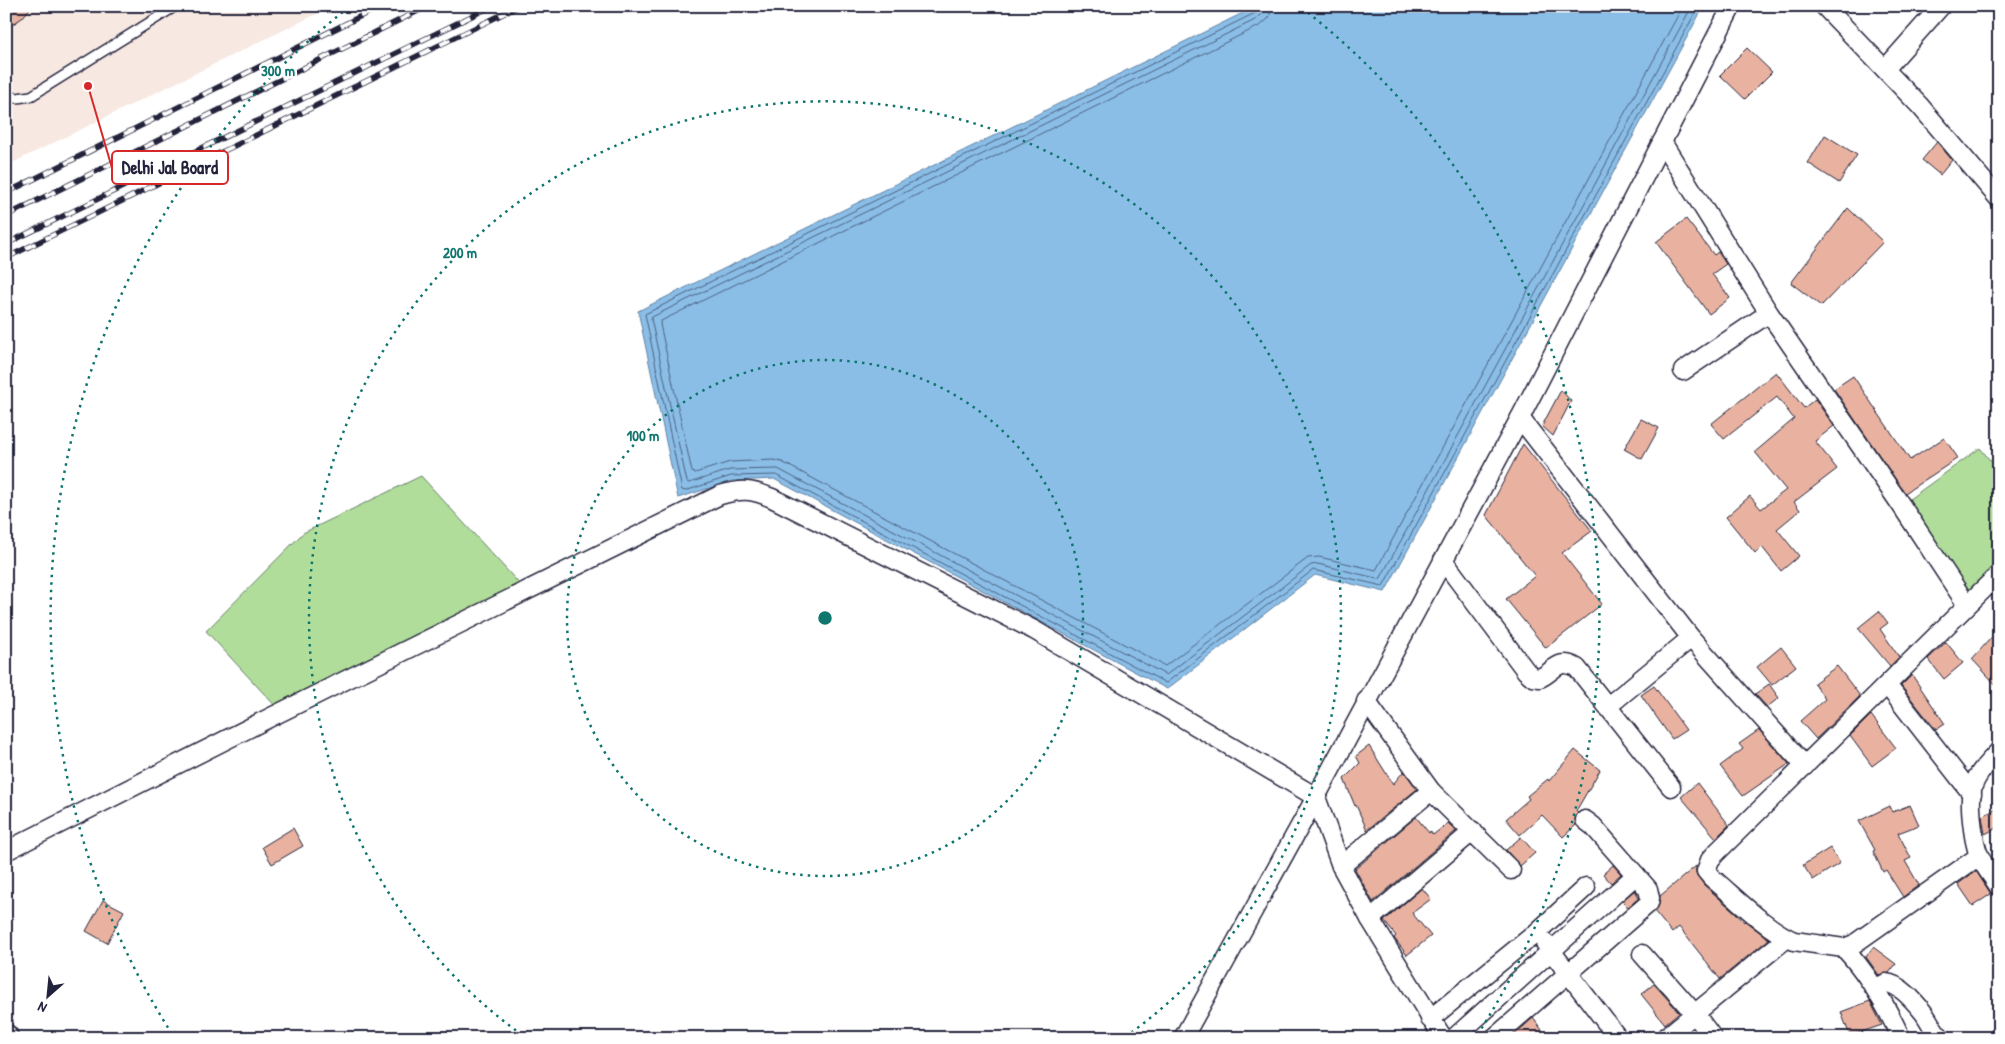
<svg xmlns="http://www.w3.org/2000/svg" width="2005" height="1044" viewBox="0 0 2005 1044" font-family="'Patrick Hand',sans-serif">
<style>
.built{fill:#f8e8e2}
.green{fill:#b1dd9b;stroke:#6a806b}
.water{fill:#8abee7;stroke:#6080a2}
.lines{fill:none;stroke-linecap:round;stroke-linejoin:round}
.shore{stroke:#4c6080;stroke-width:1}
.building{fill:#e9b2a0;stroke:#22223b}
.service-casing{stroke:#22223b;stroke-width:12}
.minor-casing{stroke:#22223b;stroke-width:21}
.tertiary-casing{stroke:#22223b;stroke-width:26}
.service{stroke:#fff;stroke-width:9}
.minor{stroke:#fff;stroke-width:18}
.tertiary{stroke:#fff;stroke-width:22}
.rail-casing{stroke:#22223b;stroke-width:5.5}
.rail{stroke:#fff;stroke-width:4;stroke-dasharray:11;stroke-linecap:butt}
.ring{fill:none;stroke:#0f766e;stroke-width:2.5;stroke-dasharray:2.5 5}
.centre{fill:#0f766e;stroke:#fff;stroke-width:2.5}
.ring-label{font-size:15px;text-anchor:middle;font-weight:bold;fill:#0f766e;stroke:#fff;stroke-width:5;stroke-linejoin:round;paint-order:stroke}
.leader{fill:none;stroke:#d62828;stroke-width:2}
.callout-dot{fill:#d62828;stroke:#fff;stroke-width:2}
.callout{fill:#fff;stroke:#d62828;stroke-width:2}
.callout-label{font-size:18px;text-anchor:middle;font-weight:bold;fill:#22223b}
</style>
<rect width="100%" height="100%" fill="#fff"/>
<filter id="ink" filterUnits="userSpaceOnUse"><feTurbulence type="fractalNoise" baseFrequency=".02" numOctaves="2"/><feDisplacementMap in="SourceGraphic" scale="10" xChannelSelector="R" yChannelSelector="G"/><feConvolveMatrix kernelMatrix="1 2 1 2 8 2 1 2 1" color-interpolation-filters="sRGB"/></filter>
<g filter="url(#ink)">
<path class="built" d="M6,6H333L6,166Z"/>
<g class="green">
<path d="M1980,448L1999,471V574L1967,605L1901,505Z"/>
<path d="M421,476L525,590L279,710L206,631L303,533Z"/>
</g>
<path class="water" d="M1257,6H1704L1385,592L1315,575L1167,689L774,479L732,481L678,498L638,311Z"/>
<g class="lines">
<g class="shore">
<path d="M1258,6L1255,13L645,314L682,490L685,491L731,476L776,475L1166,683L1313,570L1383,586L1699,6"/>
<path d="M1264,6L1263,13L1257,19L652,317L651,319L687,482L689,483L730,470L778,469L1166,675L1311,565L1318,564L1380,579L1692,6"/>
<path d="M1272,6L1269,18L1261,25L661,321L660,324L692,472L695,473L730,462L774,460L782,462L1165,666L1308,558L1319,557L1376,570L1683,6"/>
</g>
</g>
<g class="building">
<path d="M6,6H32L22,18L6,29Z"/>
<path d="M1747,48L1772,72L1745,99L1720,75Z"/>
<path d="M1825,135L1857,155L1839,183L1808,163Z"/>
<path d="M1937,142L1952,160L1940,175L1922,160Z"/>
<path d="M1848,208L1883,242L1821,306L1791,283Z"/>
<path d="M1686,219L1714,255L1718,252L1726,264L1712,274L1730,298L1709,314L1656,242Z"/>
<path d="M1776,372L1804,408L1815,399L1834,426L1815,441L1837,469L1794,502L1800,510L1777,529L1799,556L1781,571L1762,547L1755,553L1726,517L1750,496L1761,509L1786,490L1755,452L1794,419L1777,397L1724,439L1711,424Z"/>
<path d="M1853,376L1910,460L1944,438L1958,458L1905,493L1834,389Z"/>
<path d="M1561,390L1571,401L1553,436L1542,426Z"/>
<path d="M1641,419L1659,428L1642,459L1624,449Z"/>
<path d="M1523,444L1592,531L1562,553L1602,604L1546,648L1506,599L1535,576L1486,515Z"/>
<path d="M1879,611L1888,623L1880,629L1899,657L1890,666L1858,628Z"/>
<path d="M1999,629V688L1972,659Z"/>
<path d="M1946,642L1963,663L1944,679L1928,659Z"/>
<path d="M1781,647L1796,666L1772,685L1757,667Z"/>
<path d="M1837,666L1860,696L1816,739L1800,721L1825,699L1814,683Z"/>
<path d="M1912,675L1945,724L1936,730L1901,686Z"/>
<path d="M1769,684L1779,698L1767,707L1755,694Z"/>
<path d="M1654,686L1686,730L1672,739L1641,695Z"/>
<path d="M1871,715L1896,748L1872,766L1850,736Z"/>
<path d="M1759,730L1789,764L1743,796L1720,766L1743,749L1739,744Z"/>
<path d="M1369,746L1393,784L1404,771L1417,789L1367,830L1356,805L1355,806L1344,779L1360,763L1356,756Z"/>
<path d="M1575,750L1600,770L1576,811L1578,813L1575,818L1576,825L1563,837L1542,815L1520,835L1506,819L1529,799L1527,796L1548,779L1549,781Z"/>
<path d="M1697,783L1729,825L1716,838L1681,797Z"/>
<path d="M1910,805L1919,825L1898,833L1911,858L1905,861L1919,885L1903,897L1886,870L1883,872L1873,851L1875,850L1859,821L1890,806L1892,812Z"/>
<path d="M1999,808V827L1985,834L1982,816Z"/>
<path d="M1416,817L1429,833L1430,831L1433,835L1448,823L1456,831L1373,902L1355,869Z"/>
<path d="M293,828L303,846L272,864L262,847Z"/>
<path d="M1521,837L1535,853L1520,866L1506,850Z"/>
<path d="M1830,848L1840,863L1813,880L1803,865Z"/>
<path d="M1613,865L1621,874L1611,883L1603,874Z"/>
<path d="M1696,866V873L1704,885L1736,913L1744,922L1745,921L1769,939L1720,979L1679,927L1672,933L1655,912L1659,905L1660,896Z"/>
<path d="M1976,871L1991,894L1973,906L1958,884Z"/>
<path d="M1422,888L1431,899L1412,913L1431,936L1407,955L1394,938L1396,936L1384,921Z"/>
<path d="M1635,890L1639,898L1628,907L1622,901Z"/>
<path d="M103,900L124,911L107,943L86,931Z"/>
<path d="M1873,947L1896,964L1889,973L1879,975L1866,957Z"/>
<path d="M1654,984L1679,1012L1665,1024L1641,994Z"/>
<path d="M1870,1001L1882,1025L1850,1036L1841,1012Z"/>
<path d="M1533,1018L1548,1038H1517L1515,1034Z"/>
</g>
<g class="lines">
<defs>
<path id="service" d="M6,95L17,98L31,96L176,6"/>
<g id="minor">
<path d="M1824,6L1920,106L1999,199"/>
<path d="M1886,68L1941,6"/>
<path d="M1662,142L1769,313L1901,505L1967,605"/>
<path d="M1683,371L1769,313"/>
<path d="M1520,418L1691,638L1805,766"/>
<path d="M1443,560L1526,671L1533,677L1540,678C1555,671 1558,657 1577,668L1671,787"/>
<path d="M1887,685L1972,794"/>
<path d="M1366,701L1431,791L1511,870"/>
<path d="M1608,706L1691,638"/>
<path d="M1999,751C1989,762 1976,774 1972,789C1969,803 1973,844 1980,857C1985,868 1993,877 1999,887"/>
<path d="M6,851L269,718L720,495C742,489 751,489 772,498L1034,630L1316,797L1341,866L1370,919L1443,1038"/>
<path d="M1979,856L1854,944L1844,948L1794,941C1767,930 1735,897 1711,877L1706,871L1710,860L1716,853L1999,574"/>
<path d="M1341,866L1431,791"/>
<path d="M1370,919L1473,831"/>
<path d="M1545,943L1618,1038"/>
<path d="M1844,948C1869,975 1886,1005 1901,1038"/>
<path d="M1642,954L1695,1014L1713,1038"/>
<path d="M1876,988L1886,983C1900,984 1915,1002 1923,1012C1930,1021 1933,1031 1942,1038"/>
<path d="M1430,1019L1536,933L1586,887"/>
<path d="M1183,1038L1316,797L1520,418L1732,6"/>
<path d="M1454,1038L1636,875"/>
<path d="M1494,1038L1649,903L1650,898L1648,889L1593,826L1585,820"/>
<path d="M1665,1038L1787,938"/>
</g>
<path id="tertiary" d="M6,1036L7,1038"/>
</defs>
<use href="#service" class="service-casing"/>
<use href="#minor" class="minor-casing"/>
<use href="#tertiary" class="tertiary-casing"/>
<use href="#service" class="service"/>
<use href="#minor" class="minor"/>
<use href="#tertiary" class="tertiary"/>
<defs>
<g id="rail">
<path d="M6,193L381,6"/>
<path d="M6,216L428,6"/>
<path d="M6,244L492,6"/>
<path d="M6,258L519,6"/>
</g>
</defs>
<use href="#rail" class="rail-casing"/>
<use href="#rail" class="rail"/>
</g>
</g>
<g class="ring">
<circle cx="825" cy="618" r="258"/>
<path d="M522 1035A516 516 0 1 1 1128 1035"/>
<path d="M172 1034A774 774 0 0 1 348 8M1302 8A774 774 0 0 1 1478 1034"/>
</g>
<circle cx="825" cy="618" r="8" class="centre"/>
<g class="ring-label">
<text x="278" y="76">300 m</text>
<text x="460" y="258">200 m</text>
<text x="643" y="441">100 m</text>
</g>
<path class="leader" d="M88 86L112 168"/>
<circle class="callout-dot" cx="88" cy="86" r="5"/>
<rect class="callout" x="112" y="151" width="116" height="33" rx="5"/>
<g class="callout-label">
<text x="170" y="174">Delhi Jal Board</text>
</g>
<rect width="2005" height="1044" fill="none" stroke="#fff" stroke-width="25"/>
<rect x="12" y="12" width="1980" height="1019" fill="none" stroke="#22223b" stroke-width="2" filter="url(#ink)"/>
<g transform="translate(48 996) rotate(207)" stroke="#ffffff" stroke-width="4" paint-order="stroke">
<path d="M0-4L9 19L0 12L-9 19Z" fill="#22223b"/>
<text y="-8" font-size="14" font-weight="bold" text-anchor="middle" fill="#22223b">N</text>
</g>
</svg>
